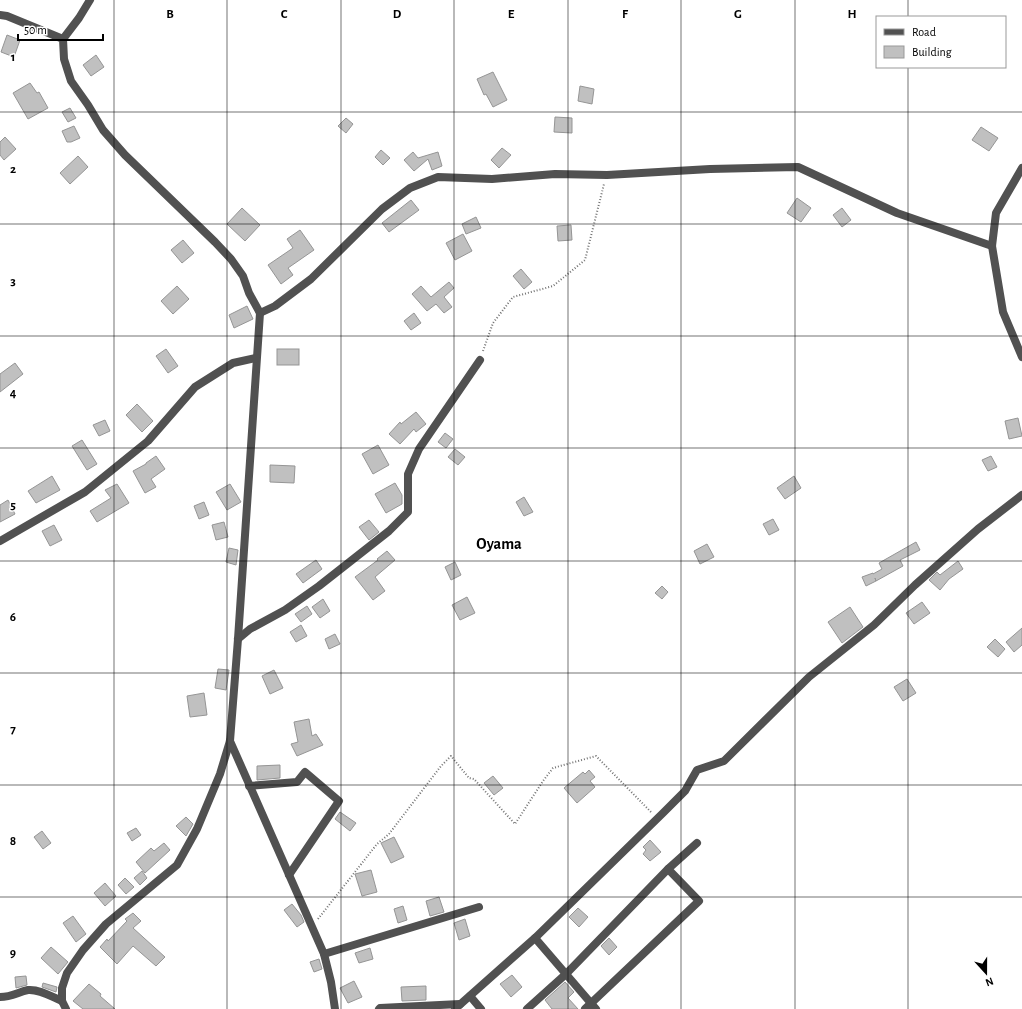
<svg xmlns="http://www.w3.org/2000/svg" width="1022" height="1009" viewBox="0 0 1022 1009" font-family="'Alegreya Sans',sans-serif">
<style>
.building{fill:#c0c0c0;stroke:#959595}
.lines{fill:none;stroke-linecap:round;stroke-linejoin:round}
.path{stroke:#737373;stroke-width:2;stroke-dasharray:1 2;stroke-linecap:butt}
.minor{stroke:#515151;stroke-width:8}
.grid{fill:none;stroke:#000;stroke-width:1;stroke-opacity:0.55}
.labels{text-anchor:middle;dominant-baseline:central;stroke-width:3;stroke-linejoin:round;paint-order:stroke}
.quarter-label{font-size:16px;font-weight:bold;fill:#000;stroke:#fff}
.grid-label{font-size:13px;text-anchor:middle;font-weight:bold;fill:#000;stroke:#fff;stroke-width:3;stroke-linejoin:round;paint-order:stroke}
</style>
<rect width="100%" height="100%" fill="#fff"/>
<g class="building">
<path d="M7,35L20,40L14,57L1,52Z"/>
<path d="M96,55L104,67L91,76L83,65Z"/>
<path d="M493,72L507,100L493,107L486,94L484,95L477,79Z"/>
<path d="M30,83L37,93L39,92L48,108L28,119L13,93Z"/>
<path d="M580,86L594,89L592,104L578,101Z"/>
<path d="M70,108L76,118L68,122L62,112Z"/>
<path d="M555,117L572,118V133L554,132Z"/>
<path d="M346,118L353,124L346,133L338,126Z"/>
<path d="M74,126L80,138L71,142H67L62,131Z"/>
<path d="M981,127L998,138L989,151L972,140Z"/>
<path d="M5,137L16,149L4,160L0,155V142Z"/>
<path d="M502,148L511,155L499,168L491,160Z"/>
<path d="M381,150L390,158L383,165L375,157Z"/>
<path d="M413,152L418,158L438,152L442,166L432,170L428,159L414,171L404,160Z"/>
<path d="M78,156L88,167L70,184L60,173Z"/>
<path d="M797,198L811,208L801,222L787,213Z"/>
<path d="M411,200L419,210L389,232L382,223Z"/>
<path d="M242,208L260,225L245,241L227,224Z"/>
<path d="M842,208L851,220L842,227L833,215Z"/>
<path d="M476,217L481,228L466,234L462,224Z"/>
<path d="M571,225L572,240L558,241L557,226Z"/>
<path d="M300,230L314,250L288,268L293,275L281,284L268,265L293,248L287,239Z"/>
<path d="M463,234L472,251L455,260L446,243Z"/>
<path d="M183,240L194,253L182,263L171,250Z"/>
<path d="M521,269L532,282L524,289L513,276Z"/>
<path d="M449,282L454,288L444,297L452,307L444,313L436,304L427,311L412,294L421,286L431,297Z"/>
<path d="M177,286L189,299L173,314L161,301Z"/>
<path d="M247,306L253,319L234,328L229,315Z"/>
<path d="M414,313L421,323L411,330L404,321Z"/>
<path d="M166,349L178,366L168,373L156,356Z"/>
<rect x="277" y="349" width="22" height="16"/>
<path d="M15,363L23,374L0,392V374Z"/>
<path d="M137,404L153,421L142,432L126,415Z"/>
<path d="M416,412L426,424L416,432L414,429L400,444L389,434L400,422L401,424Z"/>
<path d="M1018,418L1022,436L1009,439L1005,421Z"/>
<path d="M105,420L110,431L99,436L93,425Z"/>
<path d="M445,433L453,439L446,448L438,442Z"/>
<path d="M82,440L97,464L87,470L72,446Z"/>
<path d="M378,445L389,465L373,474L362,454Z"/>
<path d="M455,449L465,457L458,465L448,457Z"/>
<path d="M156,456L165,469L151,479L156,487L145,493L133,471L146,464V463Z"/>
<path d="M991,456L997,467L988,471L982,460Z"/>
<path d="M270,465L295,466L294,483L270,482Z"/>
<path d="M52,476L60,490L36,503L28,491Z"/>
<path d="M794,476L801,488L785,499L777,488Z"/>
<path d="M395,483L402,495V504L386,513L375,494Z"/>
<path d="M117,484L129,503L97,522L90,511L111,498L105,490Z"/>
<path d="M230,484L241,502L227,510L216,492Z"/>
<path d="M524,497L533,512L524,516L516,502Z"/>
<path d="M8,500L15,514L0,522V505Z"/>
<path d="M204,502L209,515L199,519L194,506Z"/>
<path d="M773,519L779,530L769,535L763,524Z"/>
<path d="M369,520L379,532L369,540L359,527Z"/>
<path d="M224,522L228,537L216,540L212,525Z"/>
<path d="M54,525L62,540L50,546L42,531Z"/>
<path d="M916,542L920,550L900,560L903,566L876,581L875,578L876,581L866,586L862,577L873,573V574L882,569L879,563Z"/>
<path d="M707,544L714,557L700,564L694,551Z"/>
<path d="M229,548L238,550L236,565L226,562Z"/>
<path d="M387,551L395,560L375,577L385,591L373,600L355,577L378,560L377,559Z"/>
<path d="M316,560L322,569L303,583L296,574Z"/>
<path d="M958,561L963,569L949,579L940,590L929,580L937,572L940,575Z"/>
<path d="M455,562L461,575L451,580L445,567Z"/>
<path d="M662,586L668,592L662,599L655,593Z"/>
<path d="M467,597L475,613L460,620L452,605Z"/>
<path d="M323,599L330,611L320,618L312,607Z"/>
<path d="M922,602L930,613L914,624L906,613Z"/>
<path d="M307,606L312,614L301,622L295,614Z"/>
<path d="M850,607L863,627L842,643L828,622Z"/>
<path d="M301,625L307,636L296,642L290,632Z"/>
<path d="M1022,628V645L1014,652L1006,642Z"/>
<path d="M335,634L340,644L329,649L325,639Z"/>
<path d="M995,639L1005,649L998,657L987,647Z"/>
<path d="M218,669L229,670L226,690L215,688Z"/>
<path d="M274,670L283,688L270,694L262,676Z"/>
<path d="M907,679L916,693L903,701L894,687Z"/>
<path d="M204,693L207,715L190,717L187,696Z"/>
<path d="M309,719L312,736L316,734L323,745L297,756L291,744L298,742L294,722Z"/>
<path d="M280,765V778L257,780V766Z"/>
<path d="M589,770L595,777L590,781L595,787L577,803L564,788L583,772L585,774Z"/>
<path d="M493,776L503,788L494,795L484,783Z"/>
<path d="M340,812L356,823L350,831L335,819Z"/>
<path d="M186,817L193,824L186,836L176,826Z"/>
<path d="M136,828L141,835L132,841L127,833Z"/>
<path d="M42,831L51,843L43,849L34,837Z"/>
<path d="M394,837L404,857L391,863L381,843Z"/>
<path d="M650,840L661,852L650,861L643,854L646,850L643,847Z"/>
<path d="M164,843L170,850L145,873L136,862L151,848L154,851Z"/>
<path d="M371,870L377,892L362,896L355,874Z"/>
<path d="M142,871L147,878L140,885L134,878Z"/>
<path d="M125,878L134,887L126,894L118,885Z"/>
<path d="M105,883L116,896L105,906L94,893Z"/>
<path d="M439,897L444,912L430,916L426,901Z"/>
<path d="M292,904L301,915L304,922L297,927L284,910Z"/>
<path d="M403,906L407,920L398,923L394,909Z"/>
<path d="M578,908L588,917L579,927L569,917Z"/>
<path d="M133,913L141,921L133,928L165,957L156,966L133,946L117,964L100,947L107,939L108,941L127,921L125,919Z"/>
<path d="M73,916L86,934L76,942L63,923Z"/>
<path d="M465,919L470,936L459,940L454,923Z"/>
<path d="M609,938L617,947L609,955L601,946Z"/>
<path d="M51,947L68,962L58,974L41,958Z"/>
<path d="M370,948L373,959L359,963L355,953Z"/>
<path d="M319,959L322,969L314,972L310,962Z"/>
<path d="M512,975L522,987L511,997L500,984Z"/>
<path d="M26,976L27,985L16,988L15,977Z"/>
<path d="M354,981L362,997L348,1003L340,988Z"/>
<path d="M565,982L574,992L568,998L578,1009H552L545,1000Z"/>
<path d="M43,983L57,987L56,992L42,987Z"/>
<path d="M89,984L101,994L100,996L115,1009H83L73,1001Z"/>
<path d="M426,986V1000L402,1001L401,987Z"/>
</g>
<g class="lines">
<g class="path">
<path d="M483,351L493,323L513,297L553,286L585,260L604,184"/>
<path d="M318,919L377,844L389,834L441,766L451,756L469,778L474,779L515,824L543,781L553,768L596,756L651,812"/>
</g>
<g class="minor">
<path d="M0,15L7,16L63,39L64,59L71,81L88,105L103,130L125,155L215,242L231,259L243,276L249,293L260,313L238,639L230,741L220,774L197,829L177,865L106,924L83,950L67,973L62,988V1001L66,1009"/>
<path d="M63,39L79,18L90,0"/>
<path d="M1022,168L996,213L992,246L1003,312L1022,357"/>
<path d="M260,313L275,306L311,279L382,209L410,188L438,177L492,179L555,174L607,175L710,169L798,167L897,213L992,246"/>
<path d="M0,541L85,492L148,441L195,387L233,363L256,358"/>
<path d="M238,639L250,629L285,610L319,586L389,531L408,512V474L419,449L480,360"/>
<path d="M230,741L324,954L331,982L335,1009"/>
<path d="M249,786L297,782L305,772L339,801L289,875"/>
<path d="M535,938L596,1009"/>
<path d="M324,954L479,907"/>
<path d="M470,996L481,1009"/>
<path d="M0,997C12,997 18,992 28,990C40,989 52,997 62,1001"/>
<path d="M379,1009L380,1008L460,1004"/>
<path d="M455,1009L535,938L663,813L685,791L697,770L724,761L809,677L874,625L915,585L978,529L1022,495"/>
<path d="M527,1009L566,974L668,869L697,843"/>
<path d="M585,1009L699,901L668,869"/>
</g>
</g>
<path class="grid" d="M114,0V1009M227,0V1009M341,0V1009M454,0V1009M568,0V1009M681,0V1009M795,0V1009M908,0V17M908,67V1009M0,112H1022M0,224H1022M0,336H1022M0,448H1022M0,561H1022M0,673H1022M0,785H1022M0,897H1022"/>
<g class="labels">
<g class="quarter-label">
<text x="499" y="544">Oyama</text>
</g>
</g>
<g class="grid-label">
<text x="170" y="18">B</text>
<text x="284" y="18">C</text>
<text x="397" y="18">D</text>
<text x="511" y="18">E</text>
<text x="625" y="18">F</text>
<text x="738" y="18">G</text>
<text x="852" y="18">H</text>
<text x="13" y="61">1</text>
<text x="13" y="173">2</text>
<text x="13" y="285">3</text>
<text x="13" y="397">4</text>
<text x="13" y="509">5</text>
<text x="13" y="621">6</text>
<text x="13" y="733">7</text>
<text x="13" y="845">8</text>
<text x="13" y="957">9</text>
</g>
<rect x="876" y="16" width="130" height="52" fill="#ffffff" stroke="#999999"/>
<rect x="884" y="29" width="20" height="6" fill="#515151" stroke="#999999"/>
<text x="912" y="36" font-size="12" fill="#000000">Road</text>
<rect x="884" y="46" width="20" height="12" fill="#c0c0c0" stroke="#999999"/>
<text x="912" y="56" font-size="12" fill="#000000">Building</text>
<g transform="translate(986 973) rotate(159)" stroke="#ffffff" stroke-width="3" paint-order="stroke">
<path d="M0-3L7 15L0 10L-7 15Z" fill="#000000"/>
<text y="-6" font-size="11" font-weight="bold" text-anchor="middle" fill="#000000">N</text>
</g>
<path d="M18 34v6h85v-6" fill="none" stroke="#000000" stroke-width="2"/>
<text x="24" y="34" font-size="12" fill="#000000" stroke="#ffffff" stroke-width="3" paint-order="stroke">50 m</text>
</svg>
